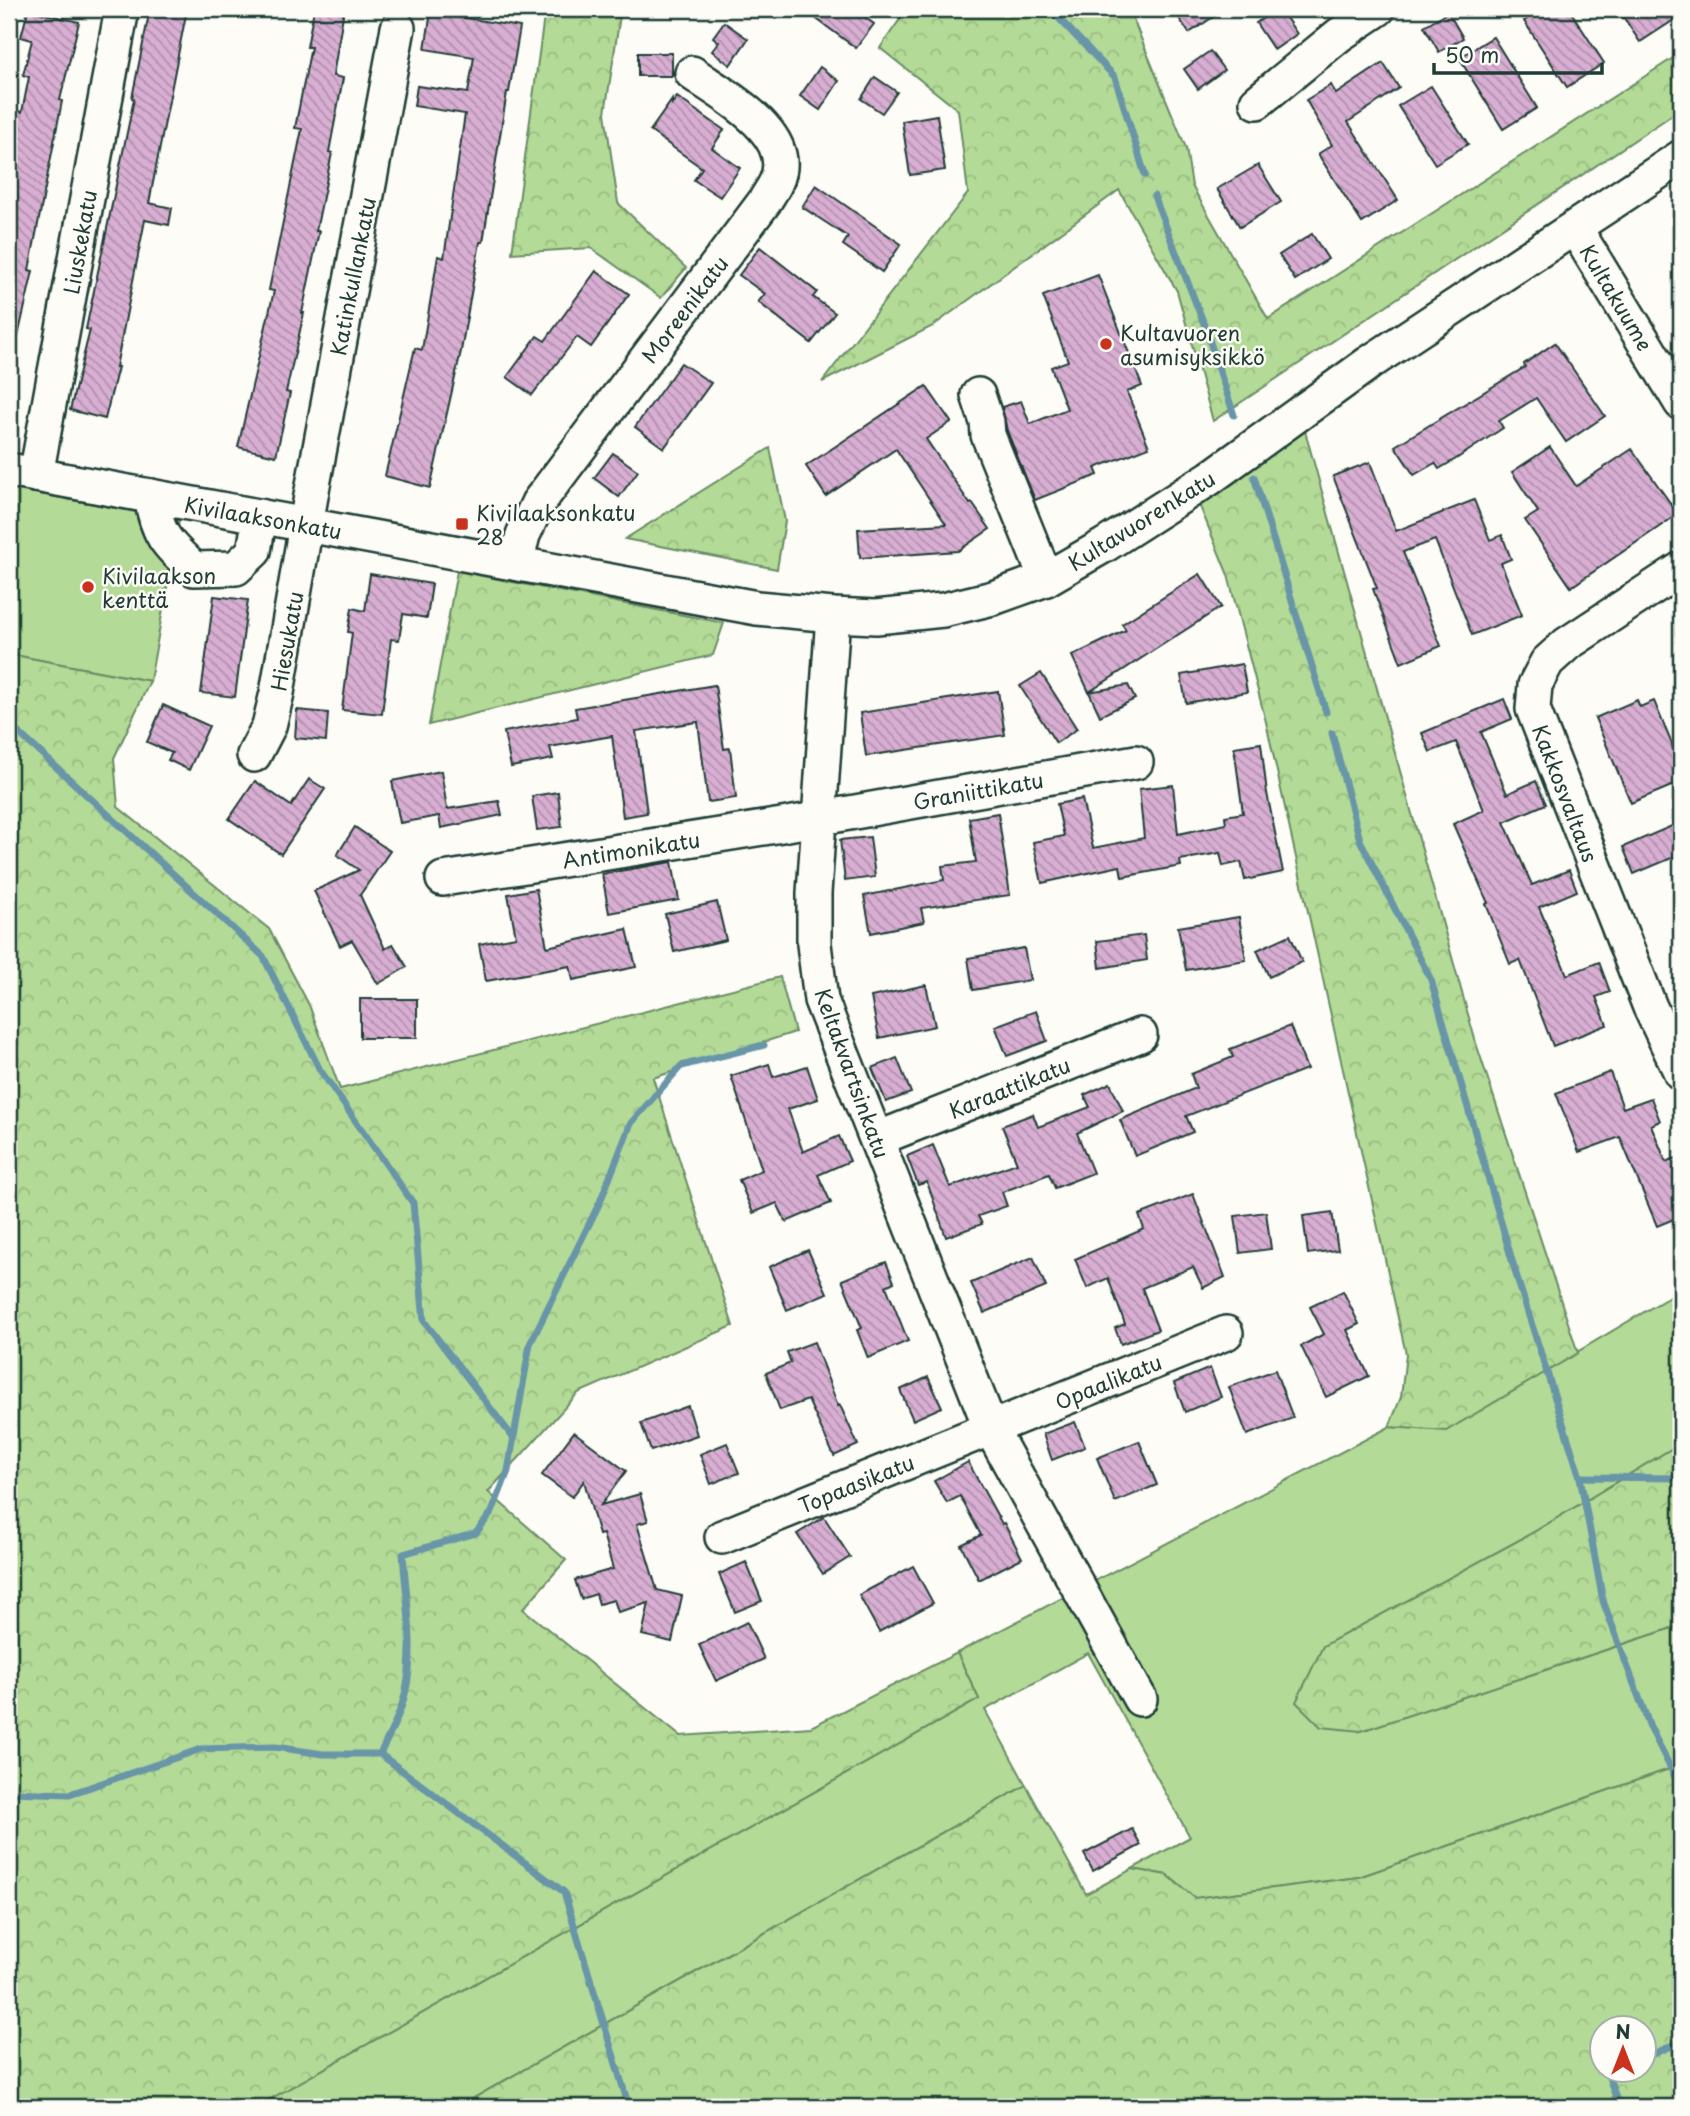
<svg xmlns="http://www.w3.org/2000/svg" width="1690" height="2116" viewBox="0 0 1690 2116" font-family="'Playpen Sans',sans-serif">
<style>
.grass{fill:#b3da96;stroke:#698c65;stroke-width:2}
.forest{fill:url(#forest-crowns);stroke:#698c65;stroke-width:2;fill-rule:evenodd}
.lines{fill:none;stroke-linecap:round;stroke-linejoin:round}
.stream{stroke:#6795a8;stroke-width:7}
.building{fill:url(#building-back-hatch);stroke:#1f3d34;stroke-width:2}
.minor-casing{stroke:#1f3d34;stroke-width:38}
.minor{stroke:#fdfcf7;stroke-width:33}
.poi-dot{fill:#c8321e;stroke:#fdfcf7;stroke-width:2.5}
.labels{text-anchor:middle;dominant-baseline:central;stroke-width:5;stroke-linejoin:round;paint-order:stroke}
.street-label{font-size:21px;fill:#1f3d34;stroke:#fdfcf7}
.poi-label{font-size:21px;fill:#1f3d34;stroke:#fdfcf7;text-anchor:start}
</style>
<defs>
<pattern id="forest-crowns" width="20" height="18" patternUnits="userSpaceOnUse" patternTransform="scale(1.75)"><rect width="20" height="18" fill="#b3da96"/><path d="M2 6a3 3 0 1 1 6 0M12 15a3 3 0 1 1 6 0" fill="none" stroke="#9abc82"/></pattern>
<pattern id="building-back-hatch" width="6" height="6" patternUnits="userSpaceOnUse" patternTransform="scale(1.75)"><rect width="6" height="6" fill="#d9aed3"/><path d="M-1 5l2 2M0 0l6 6M5-1l2 2" fill="none" stroke="#af8fac"/></pattern>
</defs>
<rect width="100%" height="100%" fill="#fdfcf7"/>
<filter id="ink" filterUnits="userSpaceOnUse"><feTurbulence type="fractalNoise" baseFrequency=".0143" numOctaves="2"/><feDisplacementMap in="SourceGraphic" scale="14" xChannelSelector="R" yChannelSelector="G"/><feConvolveMatrix kernelMatrix="1 2 1 2 8 2 1 2 1" color-interpolation-filters="sRGB"/></filter>
<g filter="url(#ink)">
<g class="grass">
<path d="M9,488L179,520L150,681L9,654Z"/>
<path d="M1681,1290V1443L1534,1532L1361,1731L1681,1625V1765L1359,1877L1195,1898L1167,1875L1132,1869L1190,1837L1088,1653L985,1710L1026,1785L458,2107H256L979,1699L957,1653L1389,1427L1446,1430Z"/>
</g>
<g class="forest">
<path d="M545,9H621L605,113L618,203L686,268L661,298L591,248L512,253Z"/>
<path d="M907,9H1129L1186,148L1192,186L1268,319L1681,53V109L1213,421L1177,291L1119,190L933,326L822,382L968,193L958,110L880,48Z"/>
<path d="M1305,431L1476,1043L1578,1353L1446,1431L1389,1427L1401,1397L1406,1354L1266,722L1228,575L1199,504Z"/>
<path d="M770,448L785,521L777,569L625,539Z"/>
<path d="M457,571L724,623L713,655L429,725Z"/>
<path d="M9,654L150,681L114,758L118,807L269,929L309,1005L340,1089L780,977L795,1032L653,1078L733,1326L578,1393L488,1492L566,1560L523,1609L680,1736L811,1727L957,1653L979,1699L256,2107H9Z"/>
<path d="M1681,1443V1625L1361,1731L1321,1727L1296,1702L1323,1646L1534,1532Z"/>
<path d="M1681,1765V2107H458L1026,1785L1086,1894L1132,1869L1167,1875L1195,1898L1359,1877ZM1644,2028V2070H1602V2028Z"/>
</g>
<g class="lines">
<g class="stream">
<path d="M1050,9L1115,77L1145,175"/>
<path d="M1154,196L1204,324L1234,415"/>
<path d="M1254,477L1326,712"/>
<path d="M9,724L263,956L320,1070L413,1203L424,1321L514,1439"/>
<path d="M1332,733L1360,840L1431,980L1518,1281L1580,1477L1603,1601L1650,1727L1681,1789"/>
<path d="M1580,1477L1681,1478"/>
<path d="M380,1754C389,1735 400,1716 405,1694C416,1652 406,1598 403,1554L476,1533L492,1512L508,1471L530,1344L600,1202L631,1123L681,1066L764,1045"/>
<path d="M9,1792L70,1794L201,1749L275,1747L323,1754H380L564,1892L629,2107"/>
<path d="M1644,2058L1681,2042"/>
<path d="M1616,2070L1608,2074L1619,2107"/>
</g>
</g>
<g class="building">
<path d="M150,9H187L149,203L172,208L169,225L145,220L116,367H118L105,419L70,410L90,330L86,329L134,99L132,98Z"/>
<path d="M314,9H344L333,76L343,78L329,152L332,153L316,231H319L302,313H304L286,392L290,393L276,456L238,447L274,291L269,290L302,129L295,128L311,47H307Z"/>
<path d="M803,9H853L874,24L856,48Z"/>
<path d="M1173,9H1225L1189,33Z"/>
<path d="M1277,9H1280L1297,34L1274,50L1256,23Z"/>
<path d="M1544,9H1569L1604,63L1567,87L1524,21Z"/>
<path d="M1618,9H1666L1674,20L1640,42Z"/>
<path d="M28,10L79,22L60,100L62,101L29,270L33,271L16,345L9,344V190L17,147L9,145V109L22,112L29,77L23,75L32,40L21,37Z"/>
<path d="M431,12L520,27L509,92H507L483,242H480L461,351L430,488L385,476L415,348L422,350L438,256L444,258L465,114L414,106L417,86L468,93L474,57L425,49Z"/>
<path d="M1448,12L1463,38L1439,52L1424,26Z"/>
<path d="M724,22L748,39L730,65L712,51L719,42L713,37Z"/>
<path d="M1493,37L1537,108L1503,129L1459,58Z"/>
<path d="M1210,51L1224,70L1198,89L1184,69Z"/>
<rect x="638" y="53" width="34" height="23"/>
<path d="M1383,63L1399,88L1348,122L1398,200L1362,223L1318,154L1332,145L1306,100L1331,85L1336,94Z"/>
<path d="M820,67L839,81L820,110L800,96Z"/>
<path d="M875,77L897,92L882,113L861,99Z"/>
<path d="M1431,86L1468,144L1435,164L1398,106Z"/>
<path d="M677,97L724,130L712,148L740,168L720,197L694,180L702,168L650,131L672,100V104Z"/>
<path d="M937,115L945,170L910,175L902,121Z"/>
<path d="M1258,165L1281,202L1240,227L1217,189Z"/>
<path d="M816,185L901,244L882,272L843,245L848,237L802,207Z"/>
<path d="M1312,234L1328,259L1295,280L1279,255Z"/>
<path d="M760,247L817,292L813,297L835,313L811,343L758,302L765,294L739,275Z"/>
<path d="M596,271L629,294L591,347L577,337L532,395L507,377L537,336L545,341Z"/>
<path d="M1098,275L1142,386L1127,392L1149,447L1095,468L1098,475L1035,500L1007,431L1002,407L1021,401L1030,424L1067,409L1051,367L1068,361L1043,296Z"/>
<path d="M1555,343L1605,416L1566,442L1536,398L1499,421L1503,428L1456,459L1439,469L1435,463L1414,475L1395,446L1525,367L1524,364Z"/>
<path d="M681,363L711,383L664,448L635,427Z"/>
<path d="M926,386L951,422L926,439L970,504L972,503L990,529L958,551L860,558L858,529L946,524L896,449L826,496L806,466Z"/>
<path d="M1550,447L1576,486L1632,449L1678,514L1571,587L1525,520L1538,512L1512,472Z"/>
<path d="M613,453L638,471L619,497L594,478Z"/>
<path d="M1370,462L1396,531L1474,500L1490,540L1502,535L1511,559L1501,563L1522,615L1472,635L1435,540L1403,552L1441,646L1401,663L1373,589L1377,588L1333,476Z"/>
<path d="M370,574L432,584L427,618L403,614L399,640L391,639L382,714L342,710L352,633L348,632L352,608L365,611Z"/>
<path d="M1200,574L1221,607L1089,692L1072,656L1126,630L1122,624Z"/>
<path d="M214,596L248,600L235,697L201,693Z"/>
<path d="M1242,664L1247,692L1186,703L1181,675Z"/>
<path d="M1041,673L1077,729L1056,743L1020,686Z"/>
<path d="M715,685L724,749L730,748L736,798L708,802L698,722L636,731L647,813L623,817L612,736L550,747L553,759L511,767L504,732L577,718L575,708Z"/>
<path d="M1128,685L1135,699L1100,716L1089,692Z"/>
<path d="M998,691L1005,735L866,756L860,713Z"/>
<path d="M1504,699L1512,719L1481,732L1507,794L1536,781L1546,804L1504,822L1532,885L1569,870L1577,891L1539,907L1567,975L1599,962L1610,992L1596,997L1607,1025L1553,1046L1520,960L1510,964L1486,904L1488,903L1453,824L1484,810L1456,742L1430,752L1422,733Z"/>
<path d="M1637,700L1640,707L1654,701L1681,766V782L1631,803L1595,718Z"/>
<path d="M163,705L209,726L189,770L168,760L172,753L147,742Z"/>
<path d="M297,710L328,713L326,741L295,738Z"/>
<path d="M1261,743L1267,793L1283,872L1245,880L1241,862L1223,866L1220,853L1180,860L1181,866L1122,877L1120,866L1042,883L1033,842L1064,836L1057,804L1082,799L1093,848L1144,838L1139,789L1173,785L1178,834L1226,824L1225,816L1243,813L1234,747Z"/>
<path d="M441,771L447,809L499,801L502,815L441,828L439,816L400,823L392,781Z"/>
<path d="M309,779L325,789L281,854L229,819L255,781L291,806Z"/>
<path d="M558,792L562,827L537,830L532,796Z"/>
<path d="M998,813L1010,895L921,908L924,922L871,933L864,896L944,880L942,866L976,862L969,818Z"/>
<path d="M1681,822V854L1634,874L1623,847Z"/>
<path d="M355,827L390,851L360,895L385,949L393,944L407,967L378,984L352,940L340,946L314,891L359,870L337,855Z"/>
<path d="M870,837L875,877L845,881L840,840Z"/>
<path d="M672,862L679,900L609,913L602,874Z"/>
<path d="M536,889L547,947L627,929L636,967L573,980L570,966L486,981L479,944L516,937L508,894Z"/>
<path d="M717,902L726,940L674,952L665,914Z"/>
<path d="M1239,917L1246,960L1186,970L1178,927Z"/>
<path d="M1144,935L1147,960L1100,968L1097,941Z"/>
<path d="M1290,935L1302,962L1269,977L1257,950Z"/>
<path d="M1024,948L1030,980L973,990L968,958Z"/>
<path d="M926,985L935,1026L879,1038L871,997Z"/>
<rect x="360" y="999" width="57" height="39"/>
<path d="M1036,1011L1047,1041L1007,1056L995,1026Z"/>
<path d="M1290,1026L1307,1069L1186,1116L1193,1132L1135,1156L1120,1120L1196,1088L1191,1074L1233,1057L1230,1049Z"/>
<path d="M897,1058L911,1093L886,1102L872,1068Z"/>
<path d="M769,1064L773,1077L807,1066L818,1099L788,1109L803,1152L839,1136L850,1161L818,1175L831,1203L786,1222L777,1203L753,1213L739,1180L762,1170L731,1076Z"/>
<path d="M1610,1072L1623,1108L1651,1098L1660,1121L1651,1125L1666,1162L1676,1158L1681,1170V1216L1657,1226L1620,1137L1579,1152L1556,1093Z"/>
<path d="M1110,1083L1123,1111L1077,1133L1093,1173L1055,1188L1049,1174L1002,1192L1007,1206L978,1216L982,1224L946,1237L927,1182L918,1185L907,1156L933,1145L950,1187L1017,1163L1002,1126L1033,1114L1038,1127L1090,1107L1084,1095Z"/>
<path d="M1193,1194L1225,1277L1203,1288L1193,1267L1142,1288L1158,1330L1121,1344L1115,1328L1125,1324L1108,1278L1087,1288L1075,1259L1144,1229L1139,1215Z"/>
<path d="M1266,1212L1271,1249L1240,1253L1235,1216Z"/>
<path d="M1332,1212L1338,1250L1308,1254L1303,1216Z"/>
<path d="M808,1250L827,1293L787,1310L769,1267Z"/>
<path d="M1033,1257L1046,1287L984,1313L971,1283Z"/>
<path d="M886,1262L894,1282L886,1286L908,1341L868,1358L857,1330L862,1328L842,1280Z"/>
<path d="M1343,1291L1359,1324L1347,1330L1369,1376L1326,1397L1301,1346L1324,1334L1310,1307Z"/>
<path d="M814,1342L838,1406L840,1405L858,1445L834,1456L808,1400L780,1410L766,1373L791,1363L787,1352Z"/>
<path d="M1210,1368L1221,1397L1185,1412L1174,1383Z"/>
<path d="M1275,1370L1293,1418L1247,1435L1229,1387Z"/>
<path d="M928,1377L942,1407L913,1420L900,1390Z"/>
<path d="M688,1406L697,1435L651,1451L641,1423Z"/>
<path d="M1075,1422L1085,1447L1052,1460L1043,1434Z"/>
<path d="M574,1432L626,1471L601,1505L640,1494L648,1521L637,1524L657,1590L682,1596L672,1642L642,1635L649,1603L618,1612L614,1600L599,1604L596,1594L581,1599L575,1580L613,1569L603,1534L599,1535L584,1481L572,1497L542,1475Z"/>
<path d="M1139,1441L1157,1485L1115,1502L1097,1458Z"/>
<path d="M727,1443L739,1473L711,1484L700,1454Z"/>
<path d="M968,1462L1002,1524L1004,1523L1022,1558L979,1580L961,1545L981,1535L960,1496L947,1503L934,1481Z"/>
<path d="M824,1517L850,1557L823,1574L797,1534Z"/>
<path d="M746,1562L762,1601L735,1612L719,1574Z"/>
<path d="M913,1566L933,1603L879,1632L859,1595Z"/>
<path d="M747,1622L764,1659L716,1681L699,1645Z"/>
<path d="M1132,1829L1141,1845L1093,1871L1084,1854Z"/>
</g>
<g class="lines">
<defs>
<g id="minor">
<path d="M1257,102L1339,35L1378,9"/>
<path d="M1575,228L1681,403"/>
<path d="M978,395L987,422L988,435L1046,579"/>
<path d="M9,470L757,608L833,615L876,617L943,610L993,598L1046,579L1105,545L1210,478L1369,363L1681,157"/>
<path d="M36,475L122,9"/>
<path d="M151,496C157,535 166,543 194,569L236,568L254,551L260,516"/>
<path d="M516,563L523,535L538,503L765,201C768,195 773,189 776,182C798,134 724,96 692,73"/>
<path d="M1681,569L1567,644L1547,662L1535,685L1533,709L1650,1007L1681,1073"/>
<path d="M833,615L814,893V944L821,1000L991,1429L1140,1699"/>
<path d="M254,755L269,726L277,693L311,496L398,28"/>
<path d="M443,879L782,825L1136,762"/>
<path d="M877,1139L1140,1035"/>
<path d="M722,1537L1226,1333"/>
</g>
</defs>
<use href="#minor" class="minor-casing"/>
<use href="#minor" class="minor"/>
</g>
</g>
<g class="poi-dot">
<circle cx="1106" cy="344" r="7"/>
<rect x="455" y="517" width="14" height="14" rx="3.5"/>
<circle cx="88" cy="587" r="7"/>
</g>
<g class="labels">
<g class="street-label">
<text transform="translate(79 242) rotate(-80)">Liuskekatu</text>
<text transform="translate(352 276) rotate(-79)">Katinkullankatu</text>
<text transform="translate(1617 297) rotate(59)">Kultakuume</text>
<text transform="translate(684 309) rotate(-53)">Moreenikatu</text>
<text transform="translate(263 517) rotate(10)">Kivilaaksonkatu</text>
<text transform="translate(1141 520) rotate(-32)">Kultavuorenkatu</text>
<text transform="translate(286 641) rotate(-80)">Hiesukatu</text>
<text transform="translate(978 790) rotate(-10)">Graniittikatu</text>
<text transform="translate(1566 793) rotate(69)">Kakkosvaltaus</text>
<text transform="translate(631 849) rotate(-9)">Antimonikatu</text>
<text transform="translate(853 1073) rotate(70)">Keltakvartsinkatu</text>
<text transform="translate(1009 1087) rotate(-22)">Karaattikatu</text>
<text transform="translate(1108 1381) rotate(-22)">Opaalikatu</text>
<text transform="translate(856 1483) rotate(-22)">Topaasikatu</text>
</g>
<g class="poi-label">
<text x="1120" y="332">Kultavuoren<tspan x="1120" dy="24">asumisyksikkö</tspan></text>
<text x="476" y="512">Kivilaaksonkatu<tspan x="476" dy="24">28</tspan></text>
<text x="102" y="575">Kivilaakson<tspan x="102" dy="24">kenttä</tspan></text>
</g>
</g>
<rect width="1690" height="2116" fill="none" stroke="#fdfcf7" stroke-width="35"/>
<rect x="18" y="18" width="1655" height="2081" fill="none" stroke="#1f3d34" stroke-width="2.5" filter="url(#ink)"/>
<g transform="translate(1623 2049)"><circle r="33" fill="#fdfcf7" stroke="#a4b0a9" stroke-width="2"/>
<path d="M0-5L12 26L0 18L-12 26Z" fill="#c8321e"/>
<text y="-10" font-size="19" font-weight="bold" text-anchor="middle" fill="#1f3d34">N</text>
</g>
<path d="M1434 63v10h168v-10" fill="none" stroke="#1f3d34" stroke-width="3.5"/>
<text x="1445" y="63" font-size="21" fill="#1f3d34" stroke="#fdfcf7" stroke-width="5" paint-order="stroke">50 m</text>
</svg>
